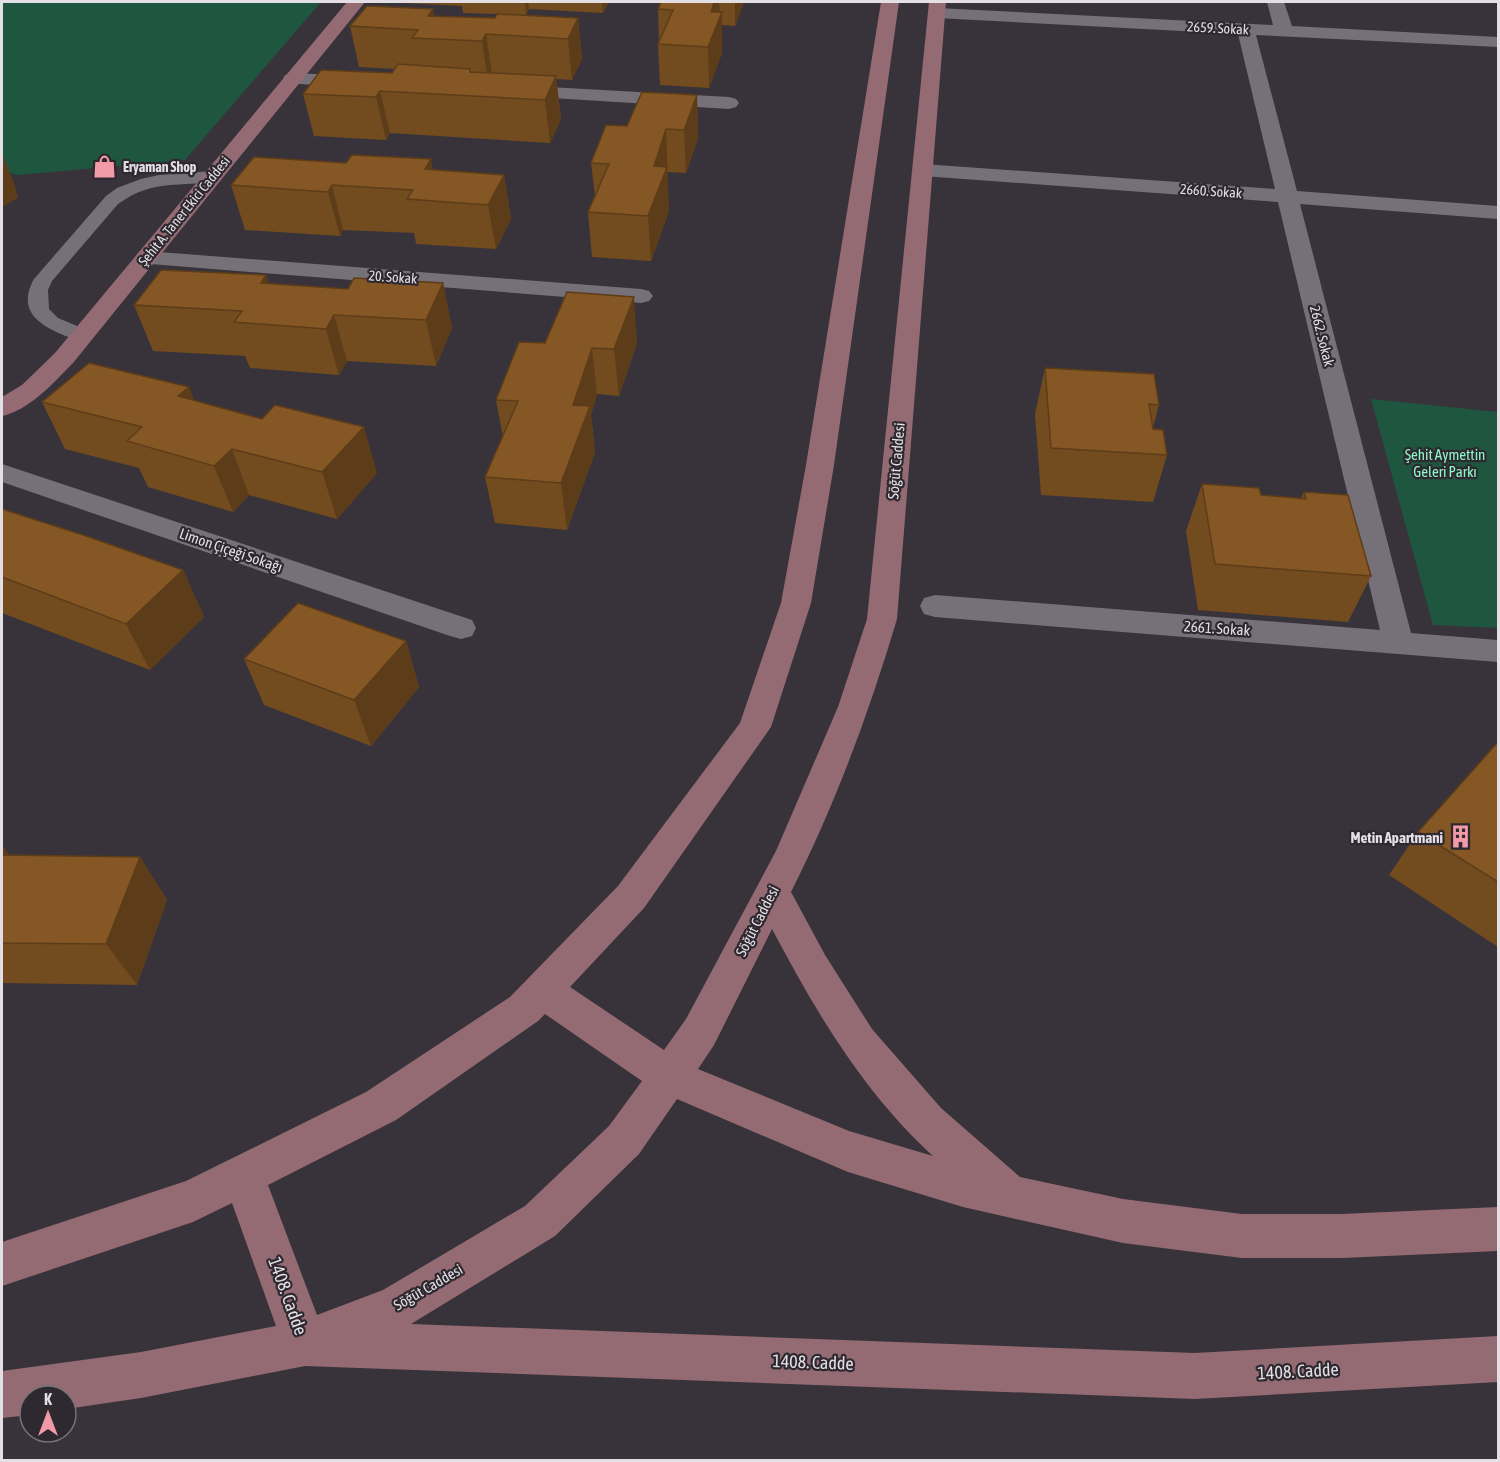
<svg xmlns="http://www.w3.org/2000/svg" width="1500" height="1462" viewBox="0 0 1500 1462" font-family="'Asap Condensed',sans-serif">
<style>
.green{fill:#1f5640}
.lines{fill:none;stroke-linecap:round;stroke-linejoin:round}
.lane{fill:#767078;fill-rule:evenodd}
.street{fill:#767078;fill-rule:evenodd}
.secondary{fill:#956b73;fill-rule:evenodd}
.wall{fill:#724b1f}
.shaded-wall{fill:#5d3d19}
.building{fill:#855724;stroke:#5d3d19;stroke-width:1.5}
.labels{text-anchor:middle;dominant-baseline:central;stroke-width:4.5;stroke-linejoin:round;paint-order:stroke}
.far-street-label{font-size:14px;fill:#e3dfe4;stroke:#2e2930}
.far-poi-label{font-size:14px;font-weight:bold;fill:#e3dfe4;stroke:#2e2930;text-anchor:start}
.park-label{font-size:15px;fill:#8df7c8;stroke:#2e2930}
.street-label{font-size:15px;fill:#e3dfe4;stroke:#2e2930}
.poi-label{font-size:15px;font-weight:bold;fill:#e3dfe4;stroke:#2e2930;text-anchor:end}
.near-street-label{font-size:18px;fill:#e3dfe4;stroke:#2e2930}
</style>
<rect width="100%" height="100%" fill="#38333a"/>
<g class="green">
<path d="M2,2H321L185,160L18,175L2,171Z"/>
<path d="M1371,399L1498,412V628L1433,625Z"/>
</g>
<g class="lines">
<path class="lane" d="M212,171L218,172L221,176L218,180C179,189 156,177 118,204L52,281L48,290L49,309L58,318L89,331L92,335L89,339C79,342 71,338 61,334C35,323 18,308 34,279L106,196L117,188L141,179L159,175Z"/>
<g class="street">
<path d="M1267,2H1284L1292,26L1498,37V47L1256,35L1297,191L1498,206V219L1300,204L1411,633L1498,640V662L935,617L924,614L920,606L924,598L935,595L1380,630L1278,202L923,176L916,174L913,170L916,166L923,164L1275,189L1238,34L937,18L931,17L928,13L931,9L937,8L1273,25Z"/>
<path d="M292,73L359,76L366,78L369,82L366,86L359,88L285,83L283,79L285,75Z"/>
<path d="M512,85L729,97L736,99L739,103L736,107L729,109L505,95L502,91L505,87Z"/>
<path d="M146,251L641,289L649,291L653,296L649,301L641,303L138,263L135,258L138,253Z"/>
<path d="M2,464L472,620L476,628L472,636L461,639L450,636L2,482Z"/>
</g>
<g class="secondary">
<path d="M347,2H365L73,363C53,383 30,410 2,416V397L22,385L55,353Z"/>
<path d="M881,2H899L834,465L811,603L771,727L644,908L570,987L664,1050L686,1019L776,851L838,707L867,619L929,2H946L897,619C869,713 835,805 791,892L825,955L872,1029L941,1108L1020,1177L1123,1199L1242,1214H1342L1498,1207V1251L1342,1258H1242L1123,1243L963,1207L848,1172L677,1099L639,1154L555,1236L411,1324L1195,1353L1498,1336V1382L1195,1399L305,1366L141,1398L66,1409V1396H30V1415L2,1418V1371L141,1352L276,1326L232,1203L193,1222L2,1286V1242L186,1181L366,1092L510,997L618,886L740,723L781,603L806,465ZM772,929C816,1012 863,1092 933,1156L849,1131L698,1069L714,1045ZM545,1014L642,1081L609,1126L525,1206L383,1290L317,1315L268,1185L396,1120L538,1021Z"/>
</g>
</g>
<g class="wall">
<path d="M405,2H609L603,13L529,9L526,15L578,18L582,59L572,80L556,79L561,119L550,143L390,133L386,140L314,136L303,94L392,73L395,69L359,67L350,26L434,16L495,18L497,14L463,13L462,6L405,3Z"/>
<path d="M661,2H744L735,26L722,25V53L709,88L660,85L658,44L659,40L658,9Z"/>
<path d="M697,95L698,138L686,173L668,172L667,175L669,211L651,261L592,257L588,212L595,196L591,163L627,126Z"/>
<path d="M433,170L504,175L511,219L496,249L416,244L414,233L343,230L340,236L245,230L231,185Z"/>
<path d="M266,275L269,284L348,289L443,283L452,328L436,366L347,361L339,375L250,368L245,356L153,351L134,305Z"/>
<path d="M545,343H637L619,396L597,394L591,415L595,452L567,530L495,523L485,477L503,437L496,400Z"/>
<path d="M1045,368L1159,405L1153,427L1167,455L1153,502L1041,495L1035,414Z"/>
<path d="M194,400L377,473L337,519L249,495L233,512L148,487L139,468L65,449L42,402Z"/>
<path d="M1202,484L1261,495L1301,498L1304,492L1371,576L1348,622L1198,610L1186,531Z"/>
<path d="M2,509L183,570L204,617L150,670L2,613Z"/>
<path d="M406,641L419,687L371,746L264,705L244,659Z"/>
<path d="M1498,742V947L1389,875L1418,832Z"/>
<path d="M2,846L9,855L140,857L167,900L137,985L2,983Z"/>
</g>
<g class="shaded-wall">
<path d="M525,2H528L529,9L526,15Z"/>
<path d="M602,2H609L603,13Z"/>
<path d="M714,2H719L720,17L722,12V53L709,88L708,47L711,12Z"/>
<path d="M735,2H744L735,26Z"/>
<path d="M433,9L438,39L428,16Z"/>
<path d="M578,18L582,59L572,80L568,39Z"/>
<path d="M486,34L492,75L488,82L482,41Z"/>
<path d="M556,76L561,119L550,143L545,100Z"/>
<path d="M380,91L390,133L386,140L376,97Z"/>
<path d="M697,95L698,138L686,173L684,130Z"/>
<path d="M666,129L669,211L651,261L648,216L654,166Z"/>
<path d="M2,154L14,183L18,198L2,207Z"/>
<path d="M431,159L439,201L425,169Z"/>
<path d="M504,175L511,219L496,249L488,205Z"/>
<path d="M332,185L343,230L340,236L328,192Z"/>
<path d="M266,275L281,321L261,283Z"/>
<path d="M443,283L452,328L436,366L426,320Z"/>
<path d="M634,297L637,343L619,396L614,349Z"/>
<path d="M334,315L347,361L339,375L326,329Z"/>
<path d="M592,348L597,394L591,415L595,452L567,530L561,483L573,405Z"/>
<path d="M189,387L207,433L178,396Z"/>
<path d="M364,427L377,473L337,519L322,472Z"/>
<path d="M232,449L249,495L233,512L214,466Z"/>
<path d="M183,570L204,617L150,670L126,624Z"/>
<path d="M406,641L419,687L371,746L354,700Z"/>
<path d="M2,846L22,872L2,888Z"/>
<path d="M140,857L167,900L137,985L106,944Z"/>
</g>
<g class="building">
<path d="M661,2H714L711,12H722L708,47L658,44L673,10L658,9Z"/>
<path d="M367,6L433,9L428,16L495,18L497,14L578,18L568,39L486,34L482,41L412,38L418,30L350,26Z"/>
<path d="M398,64L470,69V72L556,76L545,100L380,91L376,97L303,94L321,70L392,73Z"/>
<path d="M642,92L697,95L684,130L666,129L654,166L667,167L648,216L588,212L609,164L591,163L606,125L627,126Z"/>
<path d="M352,155L431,159L425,169L504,175L488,205L407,199L413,190L332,185L328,192L231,185L254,157L346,163Z"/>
<path d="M161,270L266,275L261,283L348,289L354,278L443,283L426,320L334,315L326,329L234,322L242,311L134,305Z"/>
<path d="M567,292L634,297L614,349L592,348L573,405L590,406L561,483L485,477L518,401L496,400L519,342L545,343Z"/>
<path d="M89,363L189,387L178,396L262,419L275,405L364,427L322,472L232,449L214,466L127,441L142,427L42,402Z"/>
<path d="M1045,368L1154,374L1159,405L1149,404L1153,429L1163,430L1167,455L1051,448Z"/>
<path d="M1202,484L1259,488L1261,495L1306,499L1304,492L1348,495L1371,576L1215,564Z"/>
<path d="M2,509L86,536L183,570L126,624L2,577Z"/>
<path d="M298,603L406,641L354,700L244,659Z"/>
<path d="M1498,742V882L1418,832Z"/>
<path d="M2,855L140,857L106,944L2,943Z"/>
</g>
<defs>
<symbol id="shop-bare" viewBox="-9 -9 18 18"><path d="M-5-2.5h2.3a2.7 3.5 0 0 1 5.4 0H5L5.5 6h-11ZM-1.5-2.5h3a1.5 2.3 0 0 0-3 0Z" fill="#f39aa9" stroke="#2e2930" stroke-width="2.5" paint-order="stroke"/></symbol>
<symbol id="building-bare" viewBox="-9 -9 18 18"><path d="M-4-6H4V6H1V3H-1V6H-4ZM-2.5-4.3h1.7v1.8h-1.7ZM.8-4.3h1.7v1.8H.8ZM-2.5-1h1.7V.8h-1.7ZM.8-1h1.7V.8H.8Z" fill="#f39aa9" stroke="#2e2930" stroke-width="2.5" paint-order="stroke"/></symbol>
</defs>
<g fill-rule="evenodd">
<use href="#shop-bare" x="88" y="150" width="33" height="33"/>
<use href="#building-bare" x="1444" y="820" width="33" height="33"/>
</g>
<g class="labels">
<g class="far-street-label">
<text transform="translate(1218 28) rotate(3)">2659. Sokak</text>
<text transform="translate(1211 191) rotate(4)">2660. Sokak</text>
<text transform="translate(184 211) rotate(-51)">Şehit A. Taner Ekici Caddesi</text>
<text transform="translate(393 277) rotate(4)">20. Sokak</text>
<text transform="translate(1322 336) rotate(76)">2662. Sokak</text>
</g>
<g class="far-poi-label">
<text x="123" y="167">Eryaman Shop</text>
</g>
<g class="park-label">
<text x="1445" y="454">Şehit Aymettin<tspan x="1445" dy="17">Geleri Parkı</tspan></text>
</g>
<g class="street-label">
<text transform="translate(896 461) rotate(-85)">Söğüt Caddesi</text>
<text transform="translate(231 550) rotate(19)">Limon Çiçeği Sokağı</text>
<text transform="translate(1217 628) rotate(4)">2661. Sokak</text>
<text transform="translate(757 921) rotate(-63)">Söğüt Caddesi</text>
<text transform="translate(428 1287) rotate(-30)">Söğüt Caddesi</text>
</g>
<g class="poi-label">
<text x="1443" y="837">Metin Apartmani</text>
</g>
<g class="near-street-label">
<text transform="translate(288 1296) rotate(70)">1408. Cadde</text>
<text transform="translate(813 1362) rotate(2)">1408. Cadde</text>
<text transform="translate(1298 1371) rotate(-3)">1408. Cadde</text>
</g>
</g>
<rect width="1500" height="1462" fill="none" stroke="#e3dfe4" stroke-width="6"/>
<g transform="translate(48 1414)"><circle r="28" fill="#2e2930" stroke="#767278" stroke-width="1.5"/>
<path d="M0-4.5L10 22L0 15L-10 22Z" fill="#f39aa9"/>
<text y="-9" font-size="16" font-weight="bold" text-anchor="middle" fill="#e3dfe4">K</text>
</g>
</svg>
